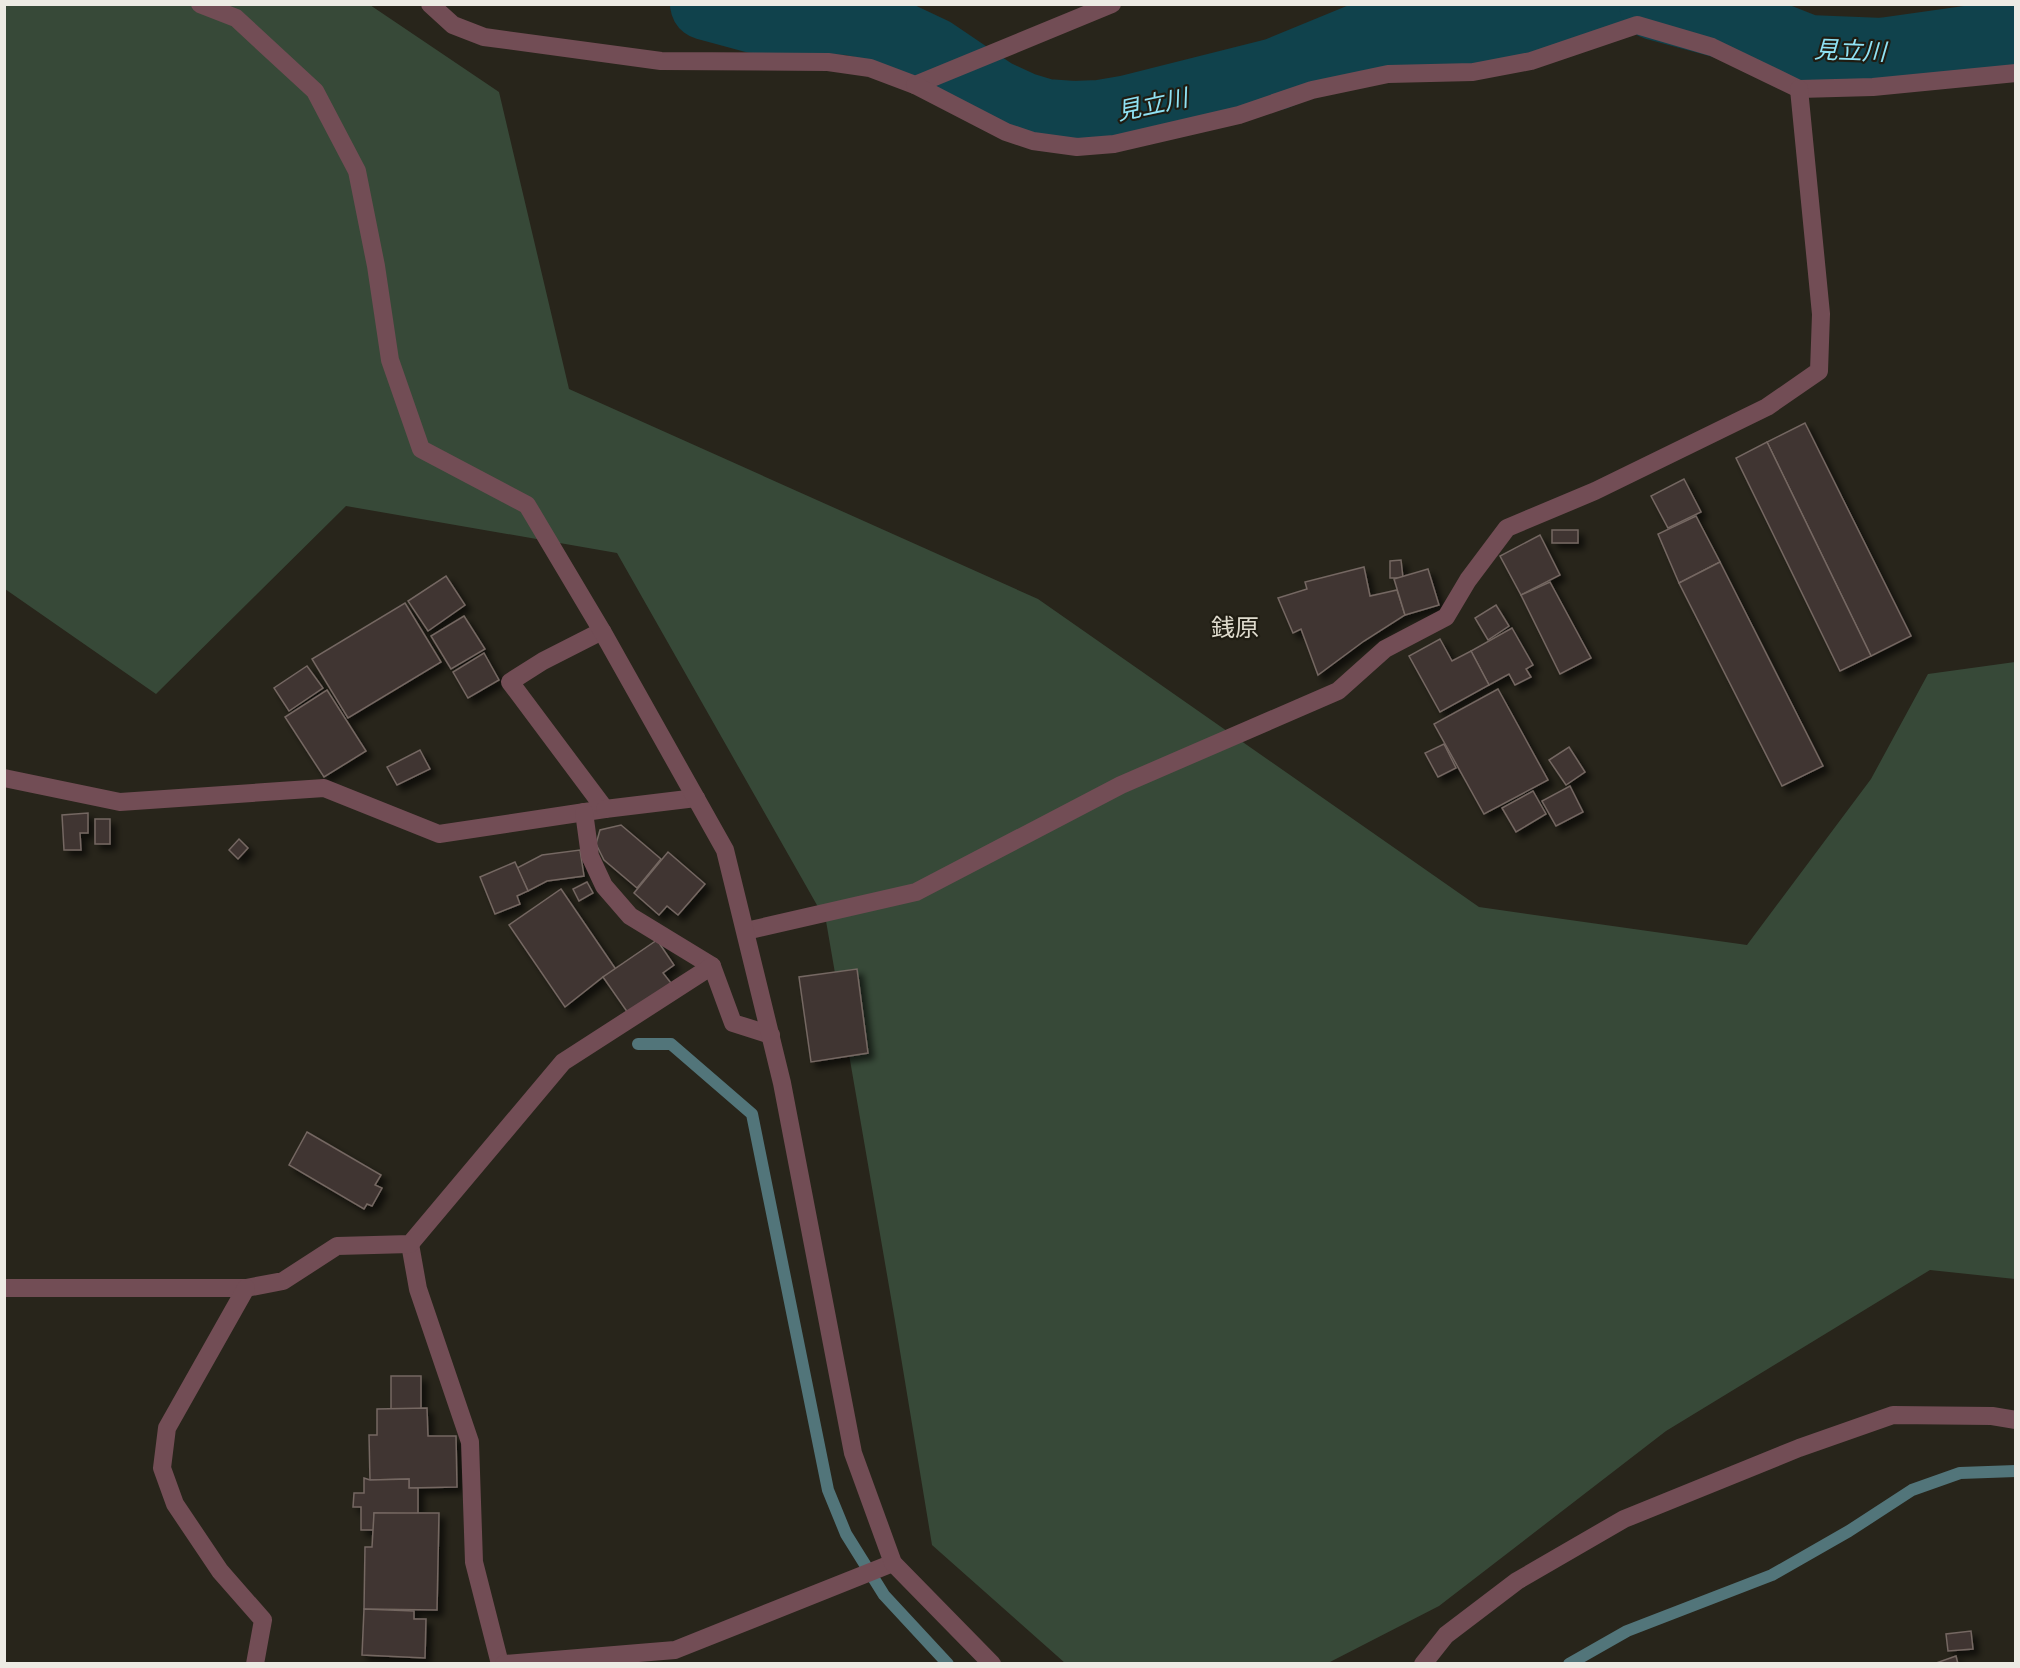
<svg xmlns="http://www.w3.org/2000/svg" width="2020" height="1668" viewBox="0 0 2020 1668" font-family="Mulish,'Noto Sans JP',sans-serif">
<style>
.green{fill:#374938}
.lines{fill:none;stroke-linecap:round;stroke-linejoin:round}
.stream{stroke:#52757a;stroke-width:12}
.river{stroke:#10424c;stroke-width:72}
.building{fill:#413531;stroke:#746762;stroke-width:1.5;filter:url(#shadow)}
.minor{stroke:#724d55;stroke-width:18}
.tertiary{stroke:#724d55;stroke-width:18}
.labels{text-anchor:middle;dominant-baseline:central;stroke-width:4.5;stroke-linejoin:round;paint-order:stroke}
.water-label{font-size:24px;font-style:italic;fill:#90e2f4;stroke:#1f1c12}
.neighbourhood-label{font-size:24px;fill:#dfdbcd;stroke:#1f1c12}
</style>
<defs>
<filter id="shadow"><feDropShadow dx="5.5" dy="5.5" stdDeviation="3" flood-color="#0009"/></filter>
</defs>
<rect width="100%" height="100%" fill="#28251b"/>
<path class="green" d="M5,5H370L499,92L569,389L1038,599L1479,907L1747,945L1871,779L1928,674L2015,662V1279L1930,1270L1666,1431L1439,1606L1328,1663H1065L932,1545L895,1321L826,921L617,553L346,506L156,694L5,589Z"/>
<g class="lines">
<g class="stream">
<path d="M638,1044H671L752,1114L828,1490L846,1534L884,1595L948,1664"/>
<path d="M1569,1664L1627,1631L1772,1575L1849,1531L1912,1490L1960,1473L2016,1471"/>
</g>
<g class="river">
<path d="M706,4L754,17L849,19L868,23L932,53L994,95L1022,108L1045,115L1073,117L1100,116L1129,111L1276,74L1361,39L1457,41L1553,14L1608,4"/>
<path d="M1655,4L1762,33L1808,51L1882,54L2016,35"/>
</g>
</g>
<g class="building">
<path d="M1805,423L1911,636L1871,656L1767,442Z"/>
<path d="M1767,442L1871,656L1840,671L1736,458Z"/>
<path d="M1684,479L1701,512L1668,528L1651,496Z"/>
<path d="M1696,516L1720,562L1679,583L1658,534Z"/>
<rect x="1552" y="530" width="26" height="13"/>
<path d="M1540,535L1560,575L1521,595L1500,556Z"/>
<path d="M1401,560L1403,578H1390V561Z"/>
<path d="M1720,562L1823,766L1782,786L1679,583Z"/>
<path d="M1364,567L1370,596L1397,590L1405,615L1364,641L1318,675L1301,629L1293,633L1278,598L1307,589L1305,582Z"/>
<path d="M1428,569L1439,605L1405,615L1394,579Z"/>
<path d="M446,576L465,605L428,631L408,601Z"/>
<path d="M1550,582L1591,658L1560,674L1521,595Z"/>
<path d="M405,603L441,662L348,718L312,659Z"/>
<path d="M1496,605L1509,626L1488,640L1475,618Z"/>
<path d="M464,616L485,649L451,669L431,636Z"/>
<path d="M1512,628L1533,665L1526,669L1531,677L1515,685L1509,674L1489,685L1471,651Z"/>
<path d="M1440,639L1452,661L1471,651L1489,685L1440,712L1409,656Z"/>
<path d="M484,653L499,680L468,698L453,672Z"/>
<path d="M307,666L323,688L289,711L274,688Z"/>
<path d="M1498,689L1548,780L1484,814L1434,724Z"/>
<path d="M327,690L366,751L324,777L285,717Z"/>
<path d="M1444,744L1456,768L1438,777L1425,753Z"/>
<path d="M1569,747L1585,772L1566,785L1549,760Z"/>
<path d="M420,750L430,769L397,785L387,767Z"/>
<path d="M1570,786L1583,812L1556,826L1542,801Z"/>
<path d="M1533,791L1546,814L1516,832L1502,808Z"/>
<path d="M88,813V833H80L81,850H64L62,815Z"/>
<rect x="95" y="819" width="15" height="25"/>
<path d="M621,825L661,859L637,888L604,860L596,844L600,830Z"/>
<path d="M239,839L248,848L238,859L229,850Z"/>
<path d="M580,850L584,876L547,881L528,891L517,868L542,855Z"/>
<path d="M668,852L705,884L678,915L667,906L659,915L634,893Z"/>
<path d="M515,862L528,891L517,896L520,904L495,914L480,877Z"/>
<path d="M587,882L593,893L579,901L573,889Z"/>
<path d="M561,889L617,971L603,977L565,1007L509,925Z"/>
<path d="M657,940L674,965L663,973L671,983L628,1013L603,977Z"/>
<path d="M857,969L868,1053L811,1062L799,977Z"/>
<path d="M307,1132L381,1175L375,1185L382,1188L372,1206L367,1204L364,1209L289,1165Z"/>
<rect x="391" y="1376" width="30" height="33"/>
<path d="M427,1408L428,1436H456L457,1487L409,1488V1479L370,1480L369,1435H377V1409Z"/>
<path d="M364,1478L370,1480L409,1479V1488H418V1514L374,1513V1530H361V1507H353L354,1493H364Z"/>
<path d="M374,1513H439L437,1610L364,1609L365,1547H372Z"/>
<path d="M364,1609L414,1611V1619H426L425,1658L362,1655Z"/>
<path d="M1971,1631L1973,1649L1948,1651L1946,1634Z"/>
<path d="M1956,1656L1958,1664H1936V1663Z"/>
</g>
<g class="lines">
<g class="minor">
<path d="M430,4L453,25L484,37L661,61L828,62L870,68L915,85L1112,4"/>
<path d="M915,85L1006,132L1033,141L1077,147L1114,144L1239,115L1312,90L1388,74L1473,72L1531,61L1637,25L1712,47L1799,89L1873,87L2016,73"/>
<path d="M4,778L120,802L324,788L439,834L605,809L510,682L543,661L602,631"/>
<path d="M605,809L696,798"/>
<path d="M584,812L590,856L604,886L630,916L712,966"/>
<path d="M746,931L916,892L1121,785L1338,691L1385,649L1446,617L1468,580L1507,528L1595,491L1767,407L1819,371L1821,314L1799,89"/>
<path d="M410,1244L418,1289L470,1442L474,1562L500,1664"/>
<path d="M4,1288H246L283,1281L337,1246L410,1244L563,1062L712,966L733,1023L771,1035"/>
<path d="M246,1288L167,1428L162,1468L175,1504L220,1571L263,1620L255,1664"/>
<path d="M504,1664L675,1650L893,1563"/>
</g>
<g class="tertiary">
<path d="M200,4L236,18L315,91L357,171L376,266L390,360L421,449L527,505L602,631L725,850L782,1083L853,1453L893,1563L992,1664"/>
<path d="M1423,1664L1446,1635L1517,1581L1624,1519L1799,1448L1893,1415L1992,1416L2016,1420"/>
</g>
</g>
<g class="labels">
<g class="water-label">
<text transform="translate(1850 50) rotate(2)">見立川</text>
<text transform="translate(1152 104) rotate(-12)">見立川</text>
</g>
<g class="neighbourhood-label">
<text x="1235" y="627">銭原</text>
</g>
</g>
<rect width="2020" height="1668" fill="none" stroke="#edebe4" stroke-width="12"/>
</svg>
